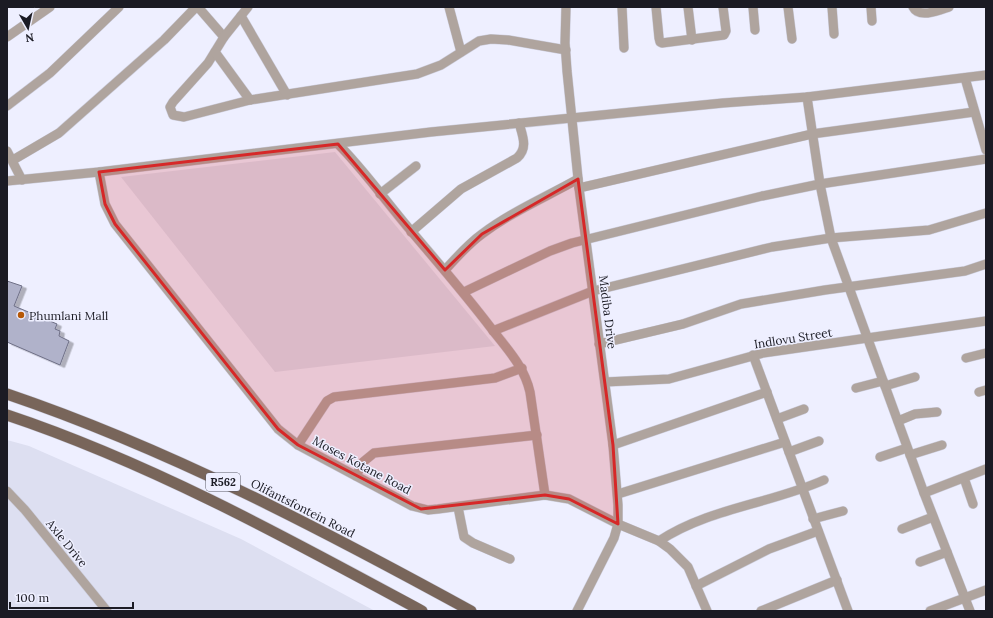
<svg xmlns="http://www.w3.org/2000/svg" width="993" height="618" viewBox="0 0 993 618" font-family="Lora,serif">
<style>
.built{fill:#dddff1}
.building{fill:#b0b2ca;stroke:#6f7087;filter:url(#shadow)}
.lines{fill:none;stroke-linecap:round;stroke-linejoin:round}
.minor-casing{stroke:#cccddc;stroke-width:10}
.major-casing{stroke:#cccddc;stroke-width:12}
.minor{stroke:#afa49e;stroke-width:9}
.major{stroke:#78655a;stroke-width:11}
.marked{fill:#d62828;fill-opacity:0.2;stroke:#d62828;stroke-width:3;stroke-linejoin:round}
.poi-dot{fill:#b65806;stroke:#eeefff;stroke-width:1.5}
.labels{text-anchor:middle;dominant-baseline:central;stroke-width:3;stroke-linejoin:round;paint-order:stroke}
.shield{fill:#eeefff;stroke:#5a5b66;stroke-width:1}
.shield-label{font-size:11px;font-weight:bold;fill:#1b1b24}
.street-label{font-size:12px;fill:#1b1b24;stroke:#eeefff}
.poi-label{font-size:12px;fill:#1b1b24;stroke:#eeefff;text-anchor:start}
</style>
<defs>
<filter id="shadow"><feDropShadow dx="4.5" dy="2.5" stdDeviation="0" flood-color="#0004"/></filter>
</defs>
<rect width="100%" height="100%" fill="#eeefff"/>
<g class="built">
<path d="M335,152L495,346L275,372L121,177Z"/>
<path d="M7,440L29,446L241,539L375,611H7Z"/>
</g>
<path class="building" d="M7,281L22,286L14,306L57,324L55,329L60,331L59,336L69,341L60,365L7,342Z"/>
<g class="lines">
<defs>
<g id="minor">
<path d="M198,7L224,37"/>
<path d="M248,7L224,37L208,63L173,102L170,107L173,115L184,117L250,100L417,74L441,65L479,41L491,39L508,40L566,50"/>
<path d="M449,7L461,52"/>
<path d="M566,7L565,43L567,71L579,188L613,445L618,505V524L614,538L577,611"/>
<path d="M622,7L624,48"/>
<path d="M656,7L659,38L660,42L662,43L724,35L726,31L723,7"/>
<path d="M688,7L692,40"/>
<path d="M753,7L755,30"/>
<path d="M788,7L792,39"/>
<path d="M832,7L834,34"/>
<path d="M871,7L872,21"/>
<path d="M913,7C919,19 940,10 949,7"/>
<path d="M241,16L287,95"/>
<path d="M7,37L50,7"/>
<path d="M215,52L250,100"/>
<path d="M965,78L986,150"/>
<path d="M807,97L820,184L831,238L924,493L970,611"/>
<path d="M7,106L50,73L119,7"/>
<path d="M338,144C365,171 387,203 412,232C439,264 466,295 491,328C507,349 524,366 530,392L545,495"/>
<path d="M7,151L22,180"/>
<path d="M13,160L59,133L164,40L196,7"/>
<path d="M99,172L105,204L115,224L278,429L298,445L412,506L428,510L438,509L545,495L569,499L618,524L659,541L670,549L688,567L707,611"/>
<path d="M7,181L99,172L431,132L723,103L807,97L986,75"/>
<path d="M579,188L812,134L974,112"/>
<path d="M380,194L416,166"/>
<path d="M411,232L461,189L517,158C528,148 523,137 519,123"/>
<path d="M445,270C456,258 468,244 482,234C511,212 546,197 578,179"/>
<path d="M464,292L550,251L572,243L762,196L820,184L986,159"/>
<path d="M493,331L593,291L772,247L831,238L929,230L986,213"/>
<path d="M599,344L683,324L741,304L825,290L965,271L986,264"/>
<path d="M753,355L848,611"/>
<path d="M966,358L986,353"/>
<path d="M605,382L669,379L763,353L986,321"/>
<path d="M885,386L915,377"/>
<path d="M856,388L883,381"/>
<path d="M979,392L986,390"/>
<path d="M777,419L804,409"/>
<path d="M898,421L915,414L937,412"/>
<path d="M298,445L327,401L334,397L495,378L522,368"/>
<path d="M613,445L767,392"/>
<path d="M789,452L819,441"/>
<path d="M910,455L942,445"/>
<path d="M880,457L907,448"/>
<path d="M356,476L363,462L374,453L537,435"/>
<path d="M964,478L973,504"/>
<path d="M7,491L25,510L107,611"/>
<path d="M924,493L986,469"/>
<path d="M618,494L785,442"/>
<path d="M458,507L464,537L473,543L510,559"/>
<path d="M813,519L843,511"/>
<path d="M902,529L933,517"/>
<path d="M659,541C709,508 770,504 824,480"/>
<path d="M920,562L947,552"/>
<path d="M696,586L769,549L818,531"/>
<path d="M761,611L837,580"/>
<path d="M930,611L986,590"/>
</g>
<g id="major">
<path d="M7,394C169,449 321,529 471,611"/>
<path d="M7,415C151,463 289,539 422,611"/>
</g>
</defs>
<use href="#minor" class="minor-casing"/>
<use href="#major" class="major-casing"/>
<use href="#minor" class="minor"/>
<use href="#major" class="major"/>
</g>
<path class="marked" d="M338,144L445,270L482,234L578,179L613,445L618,524L569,499L545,495L421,509L298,445L278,429L115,224L105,204L99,172Z"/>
<circle class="poi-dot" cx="21" cy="315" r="4"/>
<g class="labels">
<rect class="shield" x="206" y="473" width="34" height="18" rx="3"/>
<g class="shield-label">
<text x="223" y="482">R562</text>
</g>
<g class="street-label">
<text transform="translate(608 312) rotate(83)">Madiba Drive</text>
<text transform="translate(793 338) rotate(-9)">Indlovu Street</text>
<text transform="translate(362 465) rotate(28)">Moses Kotane Road</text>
<text transform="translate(303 508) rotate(27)">Olifantsfontein Road</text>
<text transform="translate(67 543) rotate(51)">Axle Drive</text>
</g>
<g class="poi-label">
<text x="29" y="315">Phumlani Mall</text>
</g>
</g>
<rect width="993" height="618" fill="none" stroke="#1b1b24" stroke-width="16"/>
<g transform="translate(28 28) rotate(171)" stroke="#eeefff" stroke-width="3" paint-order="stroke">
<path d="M0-3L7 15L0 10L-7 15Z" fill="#1b1b24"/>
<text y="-6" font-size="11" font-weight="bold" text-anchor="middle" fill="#1b1b24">N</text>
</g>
<path d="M10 602v6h123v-6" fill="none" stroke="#1b1b24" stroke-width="2"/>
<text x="16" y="602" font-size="12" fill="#1b1b24" stroke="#eeefff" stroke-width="3" paint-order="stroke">100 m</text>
</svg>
